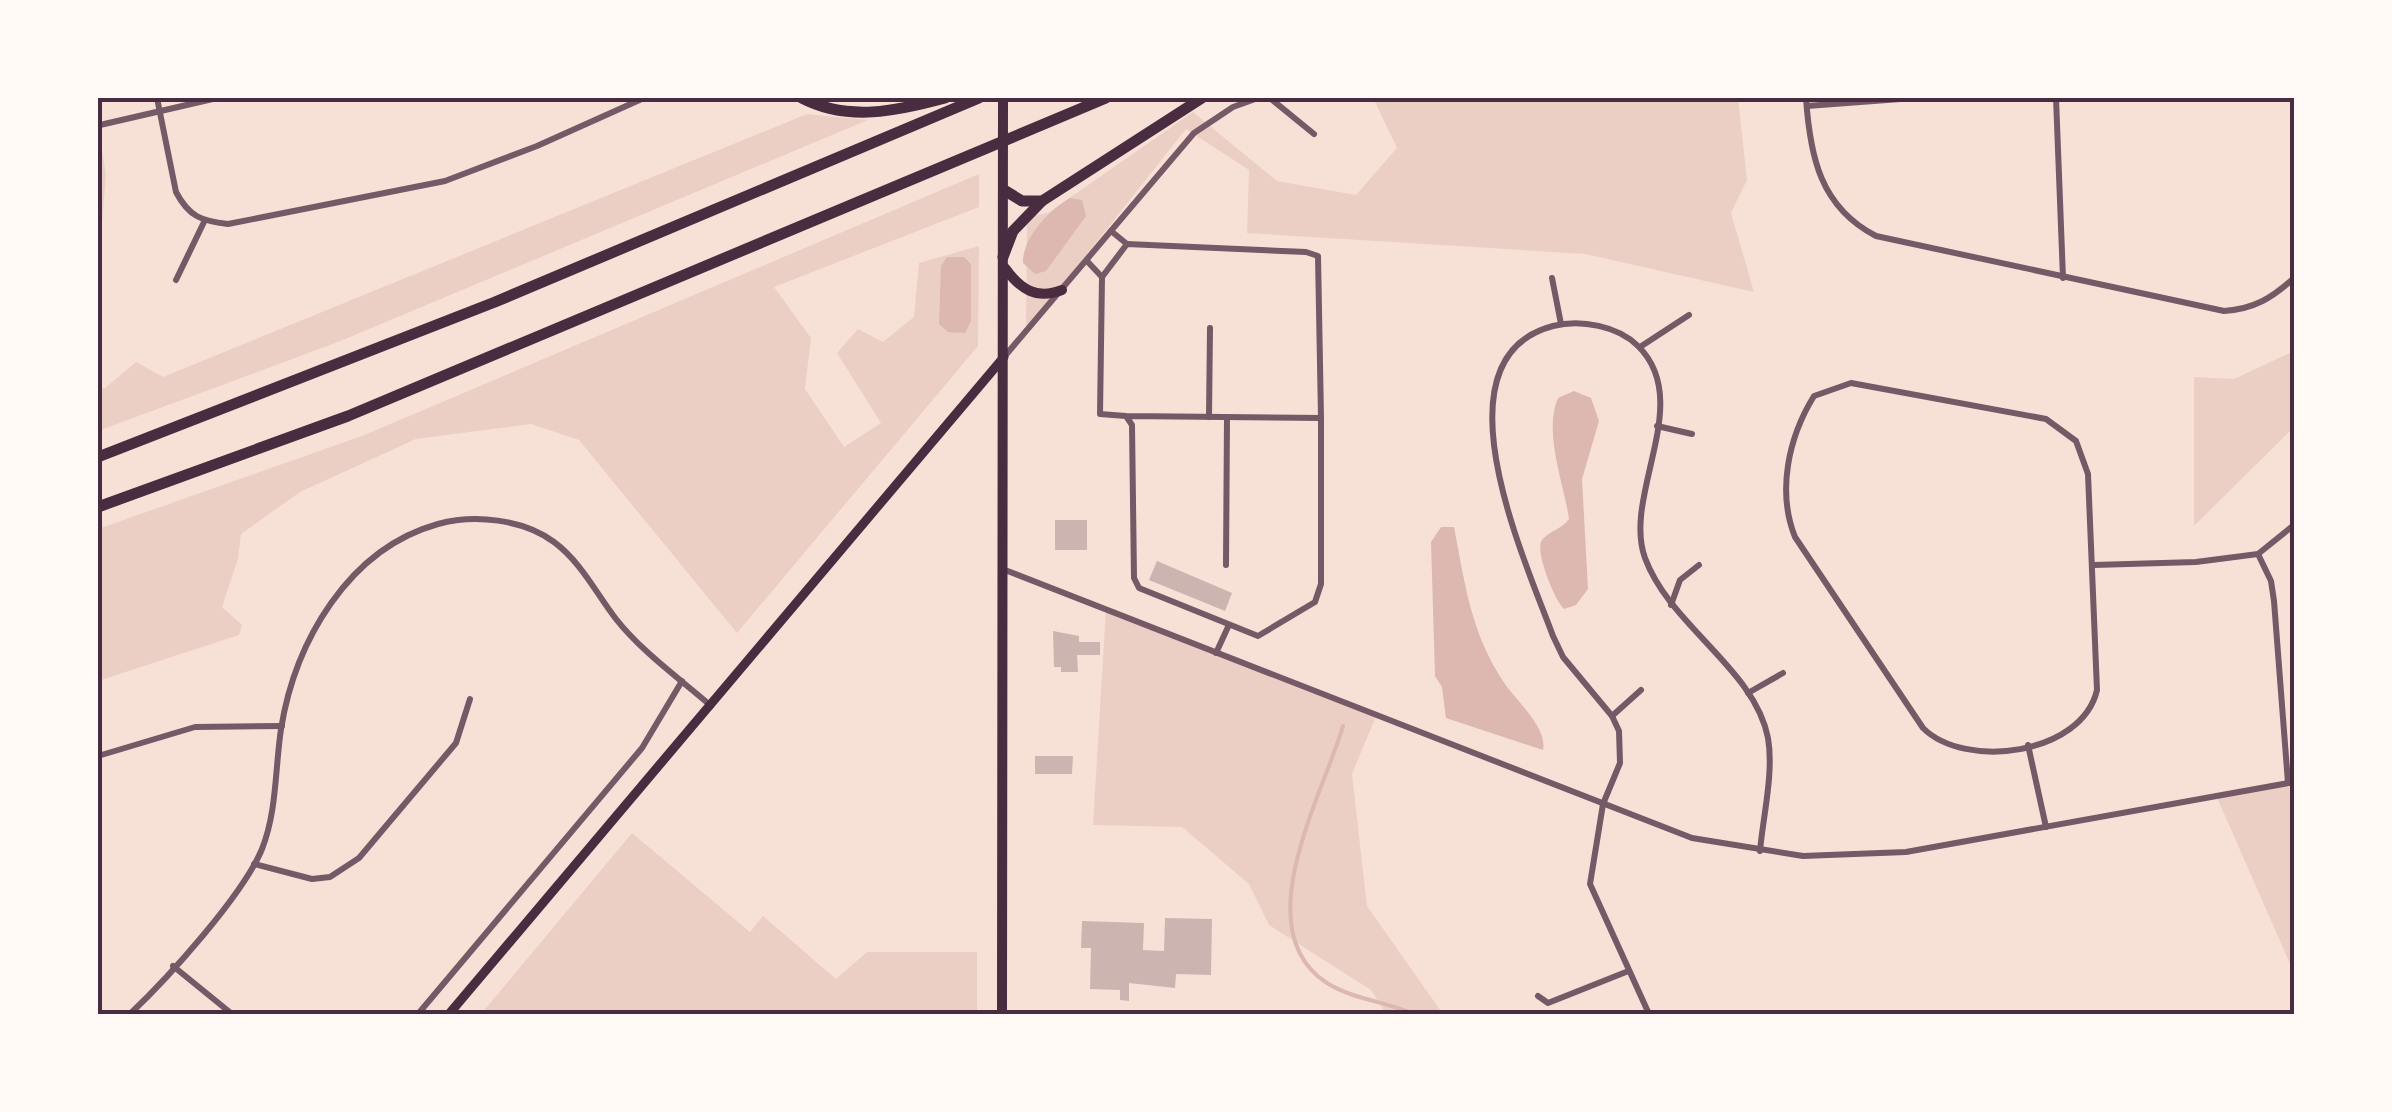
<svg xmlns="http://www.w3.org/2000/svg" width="2392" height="1112" viewBox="0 0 2392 1112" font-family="Cabin,sans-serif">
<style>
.green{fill:#ebcfc5}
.water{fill:#dcb8b0}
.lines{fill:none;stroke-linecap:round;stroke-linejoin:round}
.stream{stroke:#dcb8b0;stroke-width:4}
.building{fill:#ccb4b1}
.minor{stroke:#755966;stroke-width:6}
.secondary{stroke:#4a2c40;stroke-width:9}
.primary{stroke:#4a2c40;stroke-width:10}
.motorway{stroke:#4a2c40;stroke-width:11}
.neatline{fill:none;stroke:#4a2c40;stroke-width:4}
</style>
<rect width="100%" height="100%" fill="#f7e1d7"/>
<g class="green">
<path d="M1373,98H1738L1747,180L1731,213L1754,292L1585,254L1247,233L1249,170L1186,129L1026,331L1027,217L1048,213L1193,112L1277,181L1356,195L1397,148Z"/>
<path d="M807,114L868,120L338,342L98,431V385L104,389L136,362L163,377Z"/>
<path d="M98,129L106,174L98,274Z"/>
<path d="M979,174V207L774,287L811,338L805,389L844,447L881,423L837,353L858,329L883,342L914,317L919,263L979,246L978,346L737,633L579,440L531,424L416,439L300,492L241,534L238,559L222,607L242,625L239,635L98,681V529L362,436Z"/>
<path d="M2294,351V427L2194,526V377L2234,379Z"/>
<path d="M1106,609L1377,714L1352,774L1367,906L1443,1014H1386L1371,990L1269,925L1249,884L1182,827L1093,825Z"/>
<path d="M2294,781V973L2215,793Z"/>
<path d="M632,833L750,932L763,916L836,979L867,952H977V1014H481Z"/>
</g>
<g class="water">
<path d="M1070,198L1082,200L1086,216L1046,271L1035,274L1023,263C1022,238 1049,210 1070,198Z"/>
<path d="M947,257H964L971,264V321L965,333L948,332L939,324L941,266Z"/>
<path d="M1574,391L1591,398L1599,421L1582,479L1588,589L1576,605L1564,609C1555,601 1534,550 1542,540C1549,531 1562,529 1569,519C1564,484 1543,432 1558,398Z"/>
<path d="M1441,527H1454C1465,584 1471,634 1505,684C1517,701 1548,729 1543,750L1446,718L1442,687L1435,676L1431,542Z"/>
</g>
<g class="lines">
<g class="stream">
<path d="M98,193V231"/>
<path d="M1343,726C1323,795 1245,930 1327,983C1352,999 1387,1002 1414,1014"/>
</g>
</g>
<g class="building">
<rect x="1055" y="520" width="32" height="30"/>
<path d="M1157,561L1232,593L1225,611L1149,580Z"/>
<path d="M1053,631L1079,636V642H1100V655H1077L1078,672H1061V667H1054Z"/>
<path d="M1035,756H1073L1072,774H1035Z"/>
<path d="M1165,918L1212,919L1211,975L1176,974L1175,988L1129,983V1001L1120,1000V990L1090,989L1091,948H1081L1082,921L1144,923L1143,950L1164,951Z"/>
</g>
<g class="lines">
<g class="minor">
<path d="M157,98L176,192C189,217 202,221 228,224L445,181L537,146L644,98"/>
<path d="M1270,98L1314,134"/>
<path d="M1806,98C1810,156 1820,207 1876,236L2224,311C2254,309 2272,298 2294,278"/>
<path d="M2056,98L2063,278"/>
<path d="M1807,106L1914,98"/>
<path d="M100,125L217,98"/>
<path d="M1111,231L1127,244"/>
<path d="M1087,261L1102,277L1100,414L1126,416L1132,425L1134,578L1139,588L1258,636L1315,602L1321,584V418L1126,416"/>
<path d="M1102,277L1127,244L1306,252L1318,256L1321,418"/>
<path d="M1552,278L1561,324"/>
<path d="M176,280L204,222"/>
<path d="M1640,347L1689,315"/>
<path d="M1004,357L1194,133L1233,107L1258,98"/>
<path d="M1851,383L2046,419L2076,441L2088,474L2097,690C2082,755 1965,770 1923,728L1795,537C1777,492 1788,438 1814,396Z"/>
<path d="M1209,417L1210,328"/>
<path d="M1657,426L1692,434"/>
<path d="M2258,554L2271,581L2274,601L2288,783"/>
<path d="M1226,565L1227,417"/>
<path d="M2094,565L2196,562L2258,554L2294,525"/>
<path d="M1005,570L1692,838L1803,856L1906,852L2294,782"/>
<path d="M1671,605L1680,580L1699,565"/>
<path d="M1216,653L1228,627"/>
<path d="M1748,693L1783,673"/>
<path d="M1612,716L1641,690"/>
<path d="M2028,745L2046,827"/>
<path d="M98,756L195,727L282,726"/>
<path d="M254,864L312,879L330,877L359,858L456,743L470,699"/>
<path d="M173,966L232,1014"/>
<path d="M1538,996L1548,1003L1626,972"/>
<path d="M130,1014C168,978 243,895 262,849C277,811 275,769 281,729C295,642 348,549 438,524C474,514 523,519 554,542C581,562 596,593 616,619C641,651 680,679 711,706"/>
<path d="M418,1014L642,748L682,681"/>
<path d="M1649,1014L1590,884L1603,804L1620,763L1619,731L1612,716L1563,657L1553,636C1526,562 1431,358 1553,326C1581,319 1618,326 1638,346C1695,402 1622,495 1645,558C1670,626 1755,669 1768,738C1774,773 1763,816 1760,851"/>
</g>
<path class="secondary" d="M449,1014L1004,357"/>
<g class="primary">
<path d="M1005,268C1020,289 1036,300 1062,290"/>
<path d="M1002,1014L1003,98"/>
</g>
<g class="motorway">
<path d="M802,98C848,122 897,111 945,98"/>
<path d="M1004,190L1022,201H1042L1202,98"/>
<path d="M1003,257L1013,231L1042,201"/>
<path d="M98,457L495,302L979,98"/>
<path d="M98,507L348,416L1106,98"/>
</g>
</g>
<rect width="2392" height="1112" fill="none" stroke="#fffaf5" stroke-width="200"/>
<rect x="100" y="100" width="2192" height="912" class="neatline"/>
</svg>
